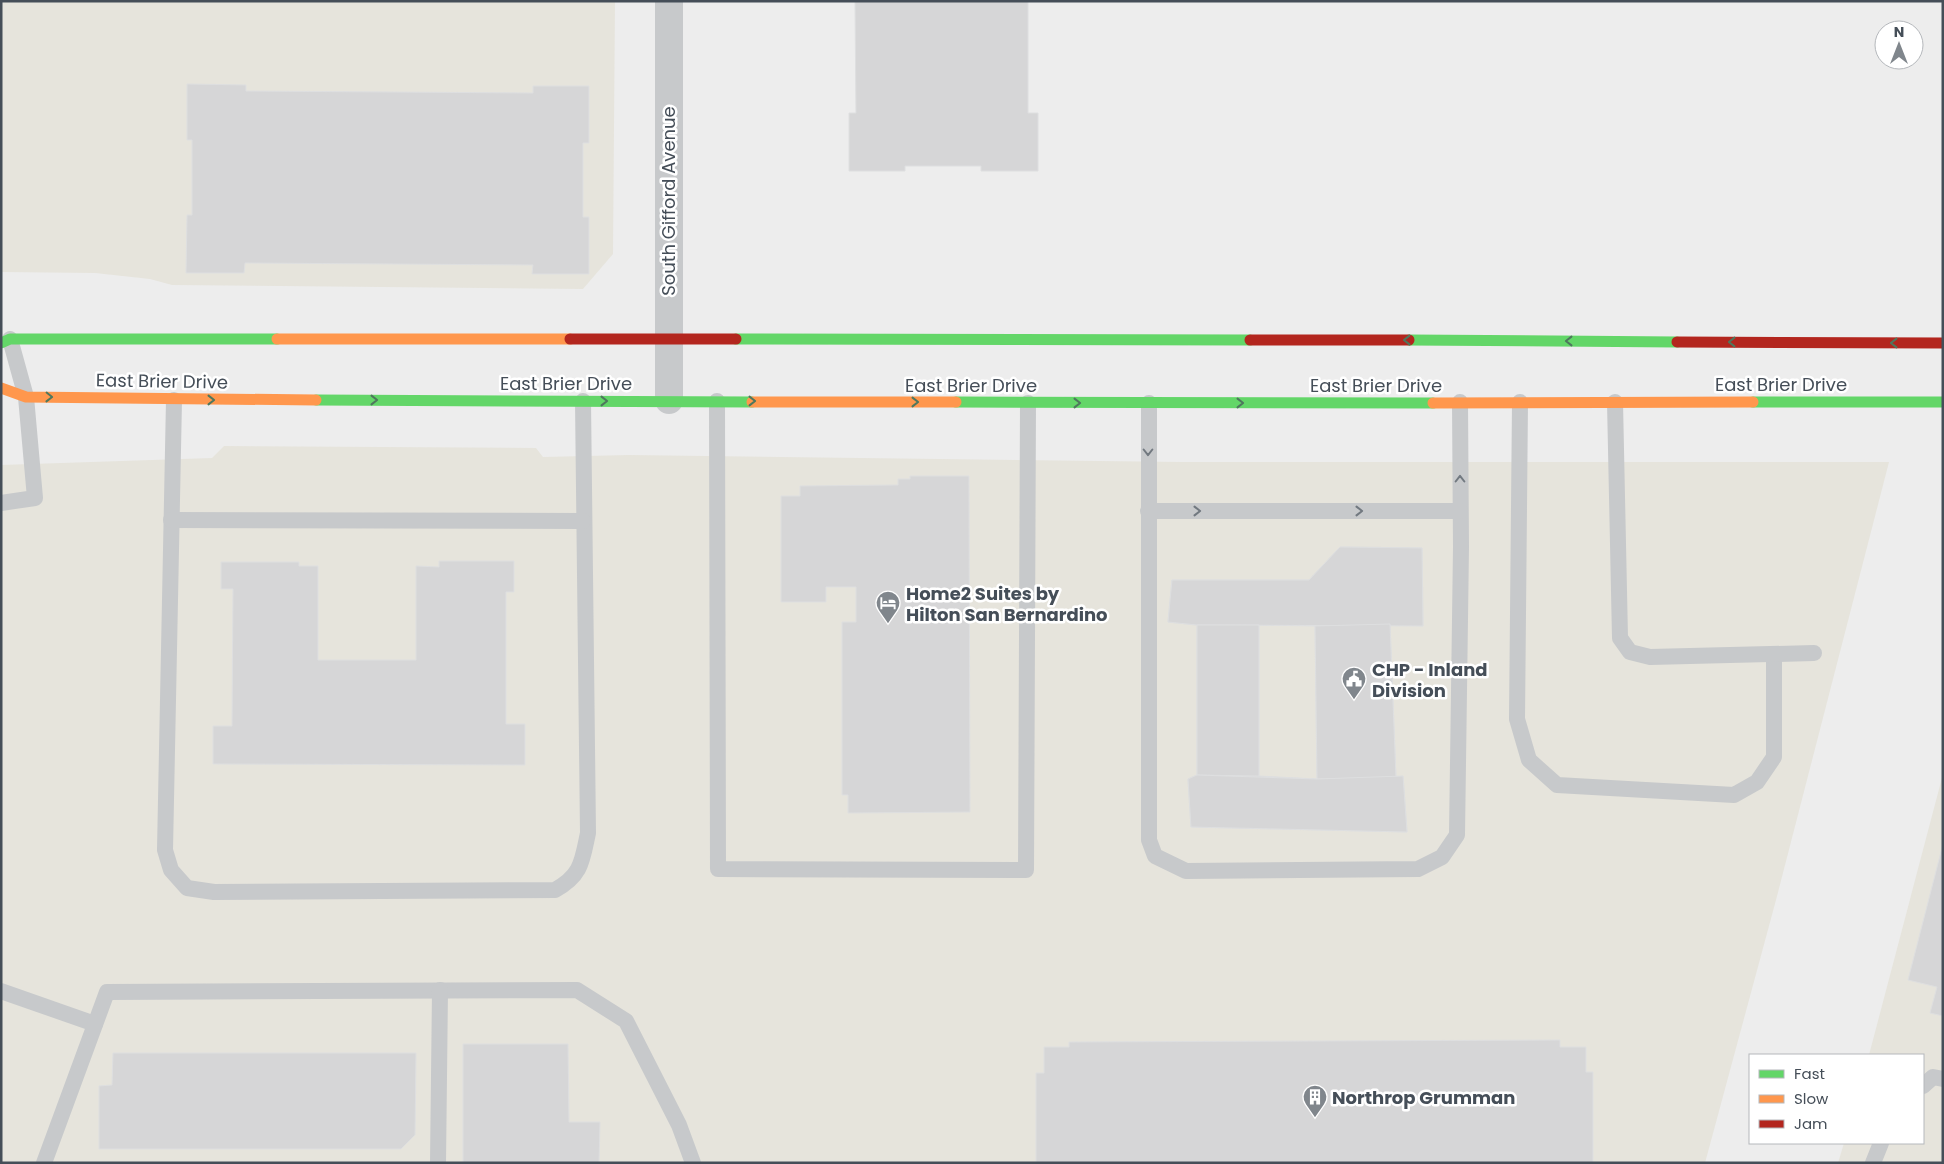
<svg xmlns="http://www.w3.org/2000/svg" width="1944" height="1164" viewBox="0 0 1944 1164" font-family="Poppins,sans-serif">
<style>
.commercial{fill:#e6e4dc}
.building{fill:#d6d6d7;stroke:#dedfe0;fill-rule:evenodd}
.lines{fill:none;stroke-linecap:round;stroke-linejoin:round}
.lane{stroke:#c7c9cb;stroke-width:16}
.street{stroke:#c7c9cb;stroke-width:28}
.fast{stroke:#63d668;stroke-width:11}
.slow{stroke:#ff974d;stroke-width:11}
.jam{stroke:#b3261e;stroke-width:11}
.oneway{stroke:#4e775d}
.oneway2{stroke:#727980}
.labels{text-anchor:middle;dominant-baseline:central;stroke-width:5;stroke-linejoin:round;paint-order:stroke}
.street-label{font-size:18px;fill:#454e58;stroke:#fff}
.poi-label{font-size:18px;font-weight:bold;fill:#454e58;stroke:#fff;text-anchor:start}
</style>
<rect width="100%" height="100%" fill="#ededed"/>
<g class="commercial">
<path d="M1,1H615L613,254L583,289L172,285L150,279L95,273L1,272Z"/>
<path d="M224,446L536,448L543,457L629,455L1182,462H1889L1776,900L1705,1163H1V465L212,458Z"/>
<path d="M1943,774V1163H1838L1844,1143H1923V1055H1869Z"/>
</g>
<g class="building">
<path d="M855,1H1028V113H1038V171H981V166H905V171H849V113H856Z"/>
<path d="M187,84L246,85V91L533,93V86H589V143H583V217H589V274H532L533,265L245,263L244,273H186L187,215H192V140H187Z"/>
<path d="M910,476H969L970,812L848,813V795H842V622H856V587H826V602H781V496H800V486L898,485V479H910Z"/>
<path d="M1340,547L1422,548L1423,626L1390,624L1396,778L1403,776L1407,832L1191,827L1188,779L1197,775V625L1168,622L1172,580H1309ZM1259,625L1315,626L1317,779L1259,776Z"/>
<path d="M1340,547L1422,548L1423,626L1197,625L1168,622L1172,580H1309Z"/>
<path d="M439,561H514V592H506V724H525V765L213,764V726H232L233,589H221V562H299V566H318V660H416V566L439,567Z"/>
<path d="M1390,624L1396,778L1317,779L1315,626Z"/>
<path d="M1197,625H1259V776L1197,775Z"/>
<path d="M1197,775L1317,779L1403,776L1407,832L1191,827L1188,779Z"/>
<path d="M1943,844V1016L1930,1013L1937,987L1908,980Z"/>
<path d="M1560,1040V1047H1586V1072H1593V1163H1036V1073H1044V1047H1069V1042Z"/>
<path d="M463,1044H568L569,1122H600L599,1163H463Z"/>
<path d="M113,1053H416L415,1135L401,1149H99V1086L112,1085Z"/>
</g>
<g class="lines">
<g class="lane">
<path d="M174,400L165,850L171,870L187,888L214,892L555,890C582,875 582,861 588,833L583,401"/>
<path d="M717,401L718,869L1026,870L1028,403"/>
<path d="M1520,402L1517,719L1529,760L1557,785L1734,795L1757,782L1774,757V654"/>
<path d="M1615,402L1620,638L1630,652L1650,657L1814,653"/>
<path d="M1149,403V840L1155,856L1186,871L1418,869L1442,857L1457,835L1461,547L1460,402"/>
<path d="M1,503L35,498L26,397L10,339"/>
<path d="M1148,511H1460"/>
<path d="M171,520L583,521"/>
<path d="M1,991L95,1024"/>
<path d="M1923,1086L1933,1077L1943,1079"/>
<path d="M44,1163L107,992L577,990L626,1021L679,1125L693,1163"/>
<path d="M438,1163L440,990"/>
<path d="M1873,1163L1881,1143"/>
</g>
<path class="street" d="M669,400V1"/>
<g class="fast">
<path d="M736,339L1250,340"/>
<path d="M1409,340L1677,342"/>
<path d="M1,343L10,339H277"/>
<path d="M316,400L752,402"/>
<path d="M956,402L1433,403"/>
<path d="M1753,402H1943"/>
</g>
<g class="slow">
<path d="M277,339H570"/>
<path d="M1,388L26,397L316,400"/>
<path d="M752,402H956"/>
<path d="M1433,403L1753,402"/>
</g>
<g class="jam">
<path d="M570,339H736"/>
<path d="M1250,340H1409"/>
<path d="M1677,342L1943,343"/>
</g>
</g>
<defs><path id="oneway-chevron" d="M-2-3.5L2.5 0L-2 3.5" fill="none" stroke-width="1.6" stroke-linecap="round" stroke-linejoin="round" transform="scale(1.25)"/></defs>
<g class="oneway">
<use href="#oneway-chevron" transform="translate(1407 340) rotate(-180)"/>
<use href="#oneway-chevron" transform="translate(1569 341) rotate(-180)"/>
<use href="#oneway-chevron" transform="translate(1732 342) rotate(-180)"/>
<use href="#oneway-chevron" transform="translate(1894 343) rotate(-180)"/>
<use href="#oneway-chevron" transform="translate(49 397) rotate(1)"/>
<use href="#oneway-chevron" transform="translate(211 400)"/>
<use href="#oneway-chevron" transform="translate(374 400)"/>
<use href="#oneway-chevron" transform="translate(604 401)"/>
<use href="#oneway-chevron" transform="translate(752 401)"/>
<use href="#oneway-chevron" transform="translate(915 402)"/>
<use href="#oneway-chevron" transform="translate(1077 403)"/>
<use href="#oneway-chevron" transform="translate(1240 403)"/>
</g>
<g class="oneway2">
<use href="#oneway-chevron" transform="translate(1148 452) rotate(90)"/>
<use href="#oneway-chevron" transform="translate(1460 479) rotate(-90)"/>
<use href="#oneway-chevron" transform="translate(1197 511)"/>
<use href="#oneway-chevron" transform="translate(1359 511)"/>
</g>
<defs>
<symbol id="hotel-pin" viewBox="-11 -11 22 30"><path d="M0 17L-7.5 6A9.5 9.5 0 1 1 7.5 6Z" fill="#80868c" stroke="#fff"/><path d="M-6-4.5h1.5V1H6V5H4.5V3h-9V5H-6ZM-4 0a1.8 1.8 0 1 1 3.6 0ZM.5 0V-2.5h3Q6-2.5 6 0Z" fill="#fff"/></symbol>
<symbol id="civic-pin" viewBox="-11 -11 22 30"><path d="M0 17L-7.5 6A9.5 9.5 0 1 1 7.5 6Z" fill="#80868c" stroke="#fff"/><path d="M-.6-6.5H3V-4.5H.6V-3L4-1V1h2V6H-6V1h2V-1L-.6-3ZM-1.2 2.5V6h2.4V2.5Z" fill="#fff"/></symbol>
<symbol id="building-pin" viewBox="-11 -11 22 30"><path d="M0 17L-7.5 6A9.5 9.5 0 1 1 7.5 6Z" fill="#80868c" stroke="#fff"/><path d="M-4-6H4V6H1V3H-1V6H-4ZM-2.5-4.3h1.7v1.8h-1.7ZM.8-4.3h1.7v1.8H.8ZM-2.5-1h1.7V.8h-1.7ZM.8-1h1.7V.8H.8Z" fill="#fff"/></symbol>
</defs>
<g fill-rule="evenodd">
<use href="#hotel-pin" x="874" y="589" width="28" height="38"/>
<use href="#civic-pin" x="1340" y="665" width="28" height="38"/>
<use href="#building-pin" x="1301" y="1083" width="28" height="38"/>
</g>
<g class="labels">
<g class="street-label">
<text transform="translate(668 201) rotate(-90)">South Gifford Avenue</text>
<text transform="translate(162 381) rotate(1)">East Brier Drive</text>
<text x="566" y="383">East Brier Drive</text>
<text x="1781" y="384">East Brier Drive</text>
<text x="971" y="385">East Brier Drive</text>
<text x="1376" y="385">East Brier Drive</text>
</g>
<g class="poi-label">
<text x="906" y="593">Home2 Suites by<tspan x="906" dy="21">Hilton San Bernardino</tspan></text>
<text x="1372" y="669">CHP - Inland<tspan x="1372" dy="21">Division</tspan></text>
<text x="1332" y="1097">Northrop Grumman</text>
</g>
</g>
<rect width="1944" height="1164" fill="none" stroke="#454e58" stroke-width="5"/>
<rect x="1749" y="1054" width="175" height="90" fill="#ffffff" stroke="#b5b8bc"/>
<rect x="1759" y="1070" width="25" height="8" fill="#63d668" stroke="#b5b8bc"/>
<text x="1794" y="1079" font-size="15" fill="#454e58">Fast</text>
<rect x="1759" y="1095" width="25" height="8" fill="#ff974d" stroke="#b5b8bc"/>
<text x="1794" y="1104" font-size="15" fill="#454e58">Slow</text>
<rect x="1759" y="1120" width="25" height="8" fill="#b3261e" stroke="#b5b8bc"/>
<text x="1794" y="1129" font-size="15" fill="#454e58">Jam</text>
<g transform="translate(1899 45)"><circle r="24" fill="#ffffff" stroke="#b5b8bc"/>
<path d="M0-4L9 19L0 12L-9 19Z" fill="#80868c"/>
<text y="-8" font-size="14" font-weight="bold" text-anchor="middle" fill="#454e58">N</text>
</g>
</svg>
